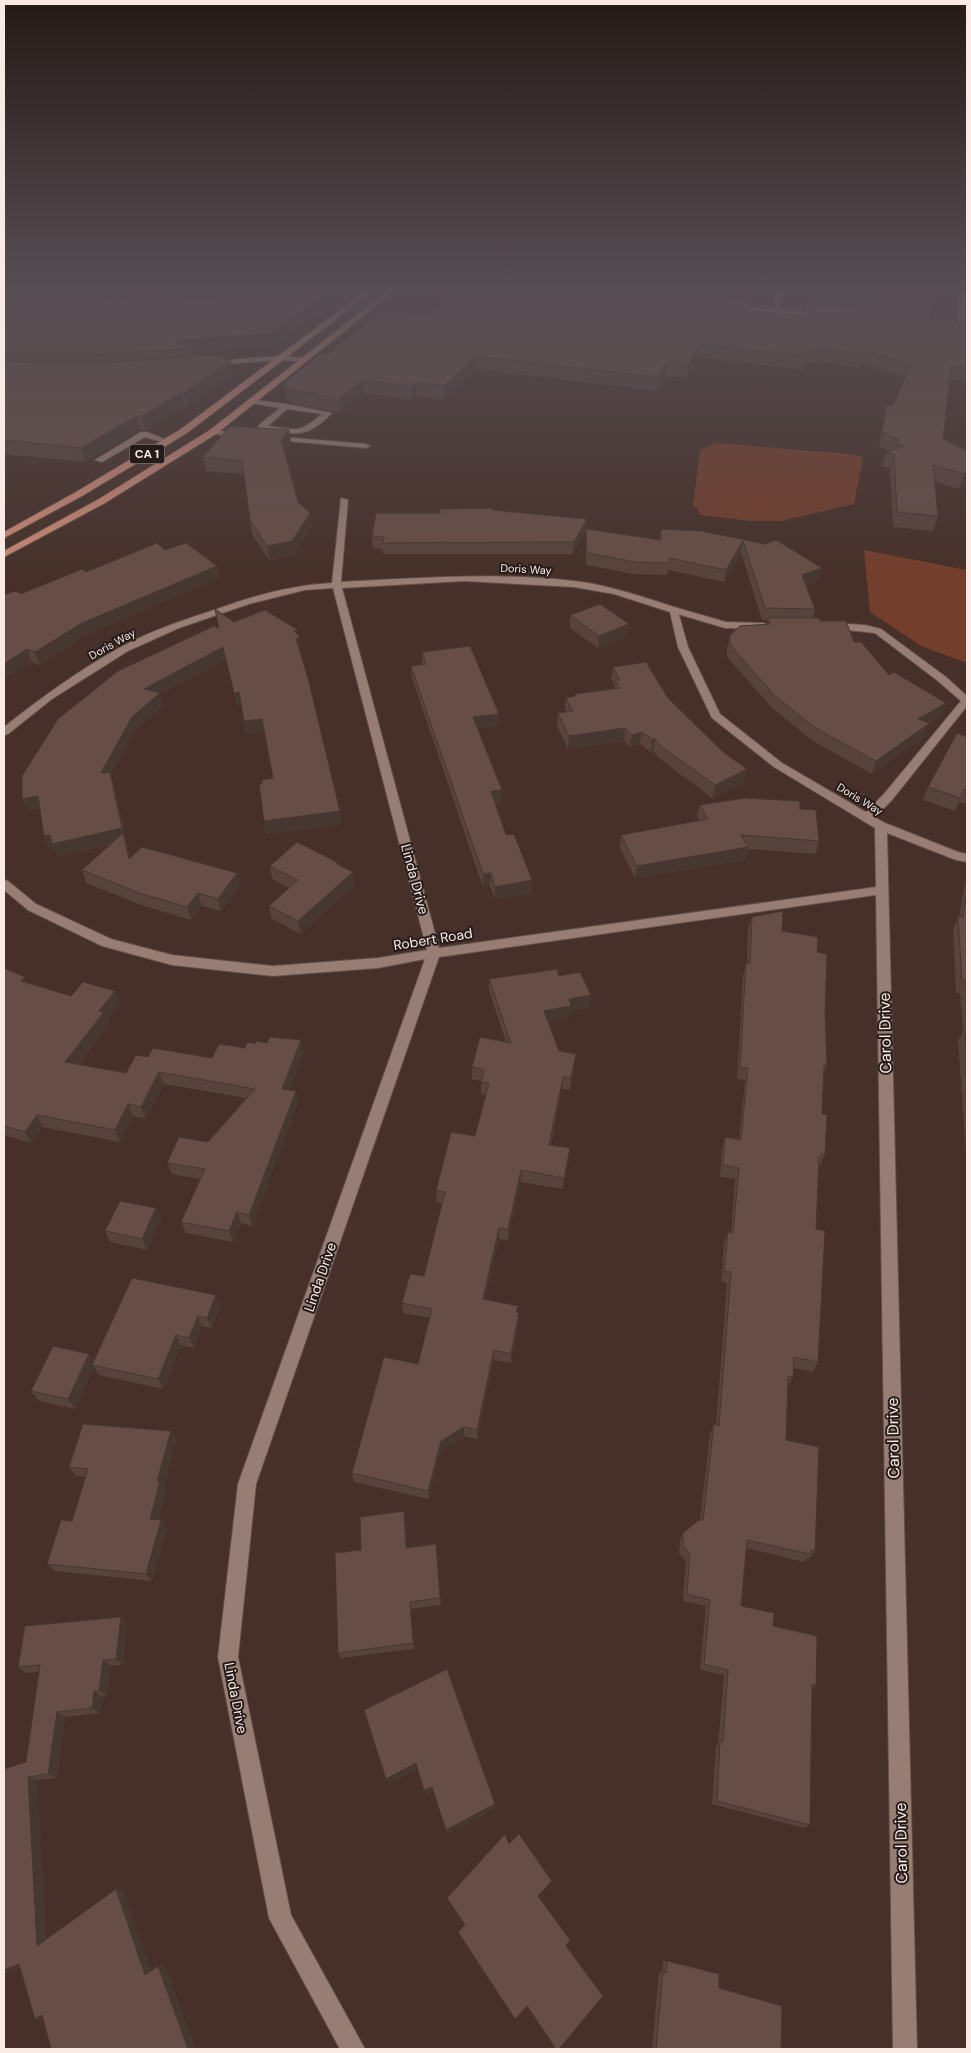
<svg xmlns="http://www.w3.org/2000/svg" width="971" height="2053" viewBox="0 0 971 2053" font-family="'DM Sans',sans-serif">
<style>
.green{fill:#743e2c}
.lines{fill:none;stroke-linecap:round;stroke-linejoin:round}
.service-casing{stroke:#614f48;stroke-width:2}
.minor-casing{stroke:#614f48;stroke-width:2}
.secondary-casing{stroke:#614f48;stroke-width:2}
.trunk-casing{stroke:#614f48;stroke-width:2}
.service{fill:#987d75;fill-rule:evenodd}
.minor{fill:#987d75;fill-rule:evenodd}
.secondary{fill:#ab8275;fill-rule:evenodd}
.trunk{fill:#cb8974;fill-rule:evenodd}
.wall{fill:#58433c;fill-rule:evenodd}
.shaded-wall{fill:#473731}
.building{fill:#664e46;stroke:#473731}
.labels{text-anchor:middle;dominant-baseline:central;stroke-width:4;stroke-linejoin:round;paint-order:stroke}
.far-street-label{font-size:11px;fill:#f9eae5;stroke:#251b18}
.shield{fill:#251b18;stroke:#b9aca8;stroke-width:1}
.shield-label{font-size:12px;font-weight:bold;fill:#f9eae5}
.street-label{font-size:14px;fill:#f9eae5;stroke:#251b18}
.near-street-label{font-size:16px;fill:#f9eae5;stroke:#251b18}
</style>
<rect width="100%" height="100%" fill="#463029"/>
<g class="green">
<path d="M716,443L848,454L863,457L854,504L781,521H751L701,515L698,509L693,505L700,450Z"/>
<path d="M864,550L967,570V663L921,646L870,612Z"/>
</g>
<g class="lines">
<defs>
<g id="service">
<path d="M249,399L286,404L332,413C307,439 295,435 262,429L258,427L259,425L280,408L249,403ZM287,409L322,414C298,434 297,430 268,426Z"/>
<path d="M210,430L243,433L247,435L243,437L213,434H210Z"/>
<path d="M141,432H147L172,442L168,444L145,437L102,462L95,460Z"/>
<path d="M283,437L366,444L370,446L366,448L286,441H283Z"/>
<path d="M674,607L726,622L764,623L769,626L764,629L725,628L671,612L669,610Z"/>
<path d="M830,623L865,625L881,629L946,677L967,696V706L892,800L871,821H863L861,818L863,815L884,794L961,701L938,681L875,633L827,628V624Z"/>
</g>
<g id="minor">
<path d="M341,289H361L322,296L319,294Z"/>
<path d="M777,289H783L780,311L777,313L774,311Z"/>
<path d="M960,289H966L964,324L961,326L958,324Z"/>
<path d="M281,356L304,358L307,360L304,362L281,360L214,365L211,363L214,361Z"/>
<path d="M341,498L348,500L341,582C418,578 496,572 574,581C609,585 643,597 677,608L688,647L720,714L782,763L871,815L885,823L958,852L967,854V862L956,860L887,833L917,2049H893L876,895L439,957L256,1484L238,1657L291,1915L365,2049H340L269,1918L218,1657L238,1484L425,959L378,968L273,976L172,965L102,946L28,910L4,890V880L8,881L36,904L111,939L172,955L273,966L378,958L427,950L333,588L305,590L249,604L179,628L128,651L52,699L8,734L4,735V727C41,698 79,670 121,647C152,630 187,619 220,608C256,595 293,585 332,583ZM464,581L574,587L614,594L670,612L678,647L712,718L774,767L875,828L876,887L439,948L342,588Z"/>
</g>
<g id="secondary">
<path d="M472,289H491L506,293L503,295Z"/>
<path d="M731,306L822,313L825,315L822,317L729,309L728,308Z"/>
</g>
<g id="trunk">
<path d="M368,289H376L187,433L82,496L4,538V532L76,492L181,429Z"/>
<path d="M390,289H397L216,434L105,503L4,557V551L99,499L210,430Z"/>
</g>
</defs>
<use href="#service" class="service-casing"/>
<use href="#minor" class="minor-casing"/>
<use href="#secondary" class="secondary-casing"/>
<use href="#trunk" class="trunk-casing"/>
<use href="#service" class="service"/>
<use href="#minor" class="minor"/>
<use href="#secondary" class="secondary"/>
<use href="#trunk" class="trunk"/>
</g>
<g class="wall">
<path d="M4,289H339L340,296L272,346L195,353L196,356L233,375L187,407H184L145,430H140L85,462L4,454Z"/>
<path d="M570,289H658L656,293H662L663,289H758L751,305H749L748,311L803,316L809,304L811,291L934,300L931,313L930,320L967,323V380H949L943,439L967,451V481L959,489L934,481L938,516L933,531L893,527L890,468L882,466L886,452L889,451L879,446L887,405L893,406L906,378L861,363L859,367L817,361L816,363L807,362L805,370L697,357L687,378L664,376L657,391L476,369L444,400L416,396L412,400L363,393L340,413L291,403L286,397L284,383L328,354L430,315L543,292L568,291ZM881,315H890L885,318Z"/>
<path d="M289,430L291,443L285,452L298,502L310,513L312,526L294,555L269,560L252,534L244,474L206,471L203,457Z"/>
<path d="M493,510L587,519L586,531L573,554H383V549L373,548L372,536L440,513Z"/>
<path d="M586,529L659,540L661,529L765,544L822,568L819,580L806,585L815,609L813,618L820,621L854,642L889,675L946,703L942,716L929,723L925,736L872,774L813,741L772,708L727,657V648L730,635L767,624L768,620H762L741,553L724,582L668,570L667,575L634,574L586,565Z"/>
<path d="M165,550L217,566L219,578L86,635L39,665L32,662L4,679V595L21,594L86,572Z"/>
<path d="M215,609L234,622L298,636L301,650H300L341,824L266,834L264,821L262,784L273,778L264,731L246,734L241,704L237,705L226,659L160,694L163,706L135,730L111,775L114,785L130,858L237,873L240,886L221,911L202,906L191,920L144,906L86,883L82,870L110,845L57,856L53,848L49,849L44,836L40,809L27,811L219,629Z"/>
<path d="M570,615L629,624L627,636L598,648L570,628Z"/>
<path d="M422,652L499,714L498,726L478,729L502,803L495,804L506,835L532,893L495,899L490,886L483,887L412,678L411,666L422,664Z"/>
<path d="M613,667L668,698L745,782L712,798L660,759L653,751L651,752L640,744L630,747L624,741L568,749L557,726L558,713L566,712L565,710L566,698L574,697L575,694L614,689L615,685L611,679Z"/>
<path d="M967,737V804L959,802L955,811L923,800L928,787Z"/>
<path d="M700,805L800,809L819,841L816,854L748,849L745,860L635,878L620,848L621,835L700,821L697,817Z"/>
<path d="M337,862L338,864L355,885L300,934L271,918L269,906L289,888L272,879L270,866Z"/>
<path d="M967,879V1153H966L958,1040L963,1032L960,993H956L953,929L958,917H959L965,884Z"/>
<path d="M752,917L782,931L817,952L825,1013L827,1065L824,1072L822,1114L825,1154L820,1166H819L816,1229L818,1362L813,1372L793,1368V1377L788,1386L786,1440L815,1551L809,1559L807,1558L804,1562L746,1548L741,1606L773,1626L816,1685L812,1689L810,1825L804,1828L712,1804L716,1746L718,1744L724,1675L700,1670L706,1606L683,1601L686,1561L679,1554L680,1541L683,1533L700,1520L710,1434L714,1424L716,1425L727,1283L721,1281L724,1243L728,1232L731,1233L735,1179L720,1177L722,1149L725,1137L739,1139L745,1080L737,1079L743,976L746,963H747L748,929Z"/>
<path d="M4,968L27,983L71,996L115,991L119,1004L107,1019L109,1024L78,1065L126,1073L148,1057L212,1058L245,1048L304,1052L289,1090L296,1091L298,1103L252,1226L241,1223L233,1242L186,1233L181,1222L200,1179L172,1174L167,1163L208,1142L246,1098L164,1084L146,1119L133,1116L120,1142L43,1127L31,1143L4,1135Z"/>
<path d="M559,976L591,995L589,1007L571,1011L570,1018L548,1022L559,1051L575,1066L570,1090L562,1089L551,1145L569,1160L563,1189L521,1182L508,1240L499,1239L485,1300L517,1312L519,1323L511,1363L494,1360L477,1439L464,1436L441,1450L429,1499L354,1482L352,1473L418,1364L430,1318L403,1313L402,1303L424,1276L442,1203L437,1202L436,1191L475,1136L486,1095L481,1094V1081L472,1079V1067L506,1042L489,991V979Z"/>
<path d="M156,1208L161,1219L147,1250L110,1242L105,1231Z"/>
<path d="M220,1306L212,1328L202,1326L194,1348L181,1345L163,1389L99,1375L94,1367L75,1409L39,1401L31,1391L94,1362Z"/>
<path d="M171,1431L176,1440L164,1486L166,1489L158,1520L167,1528L152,1581L55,1571L47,1564L72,1521L86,1477L76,1476L69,1467Z"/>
<path d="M406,1519L407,1548L437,1552L441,1605L411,1609L414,1649L341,1658L338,1653L361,1550Z"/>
<path d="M127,1623L123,1664L111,1666L107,1696L102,1697L100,1713L65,1717L57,1778L37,1780L46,1939L116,1889L123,1890L151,1971L165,1966L195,2048L43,2018L35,2019L20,1968L4,1974V1769L26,1762L39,1672L27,1673L18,1667Z"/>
<path d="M663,1961H667L719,1988L781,2049H652L659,1972H662Z"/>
</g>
<g class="shaded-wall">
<path d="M246,289H339L340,296L272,346L195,353L194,348L173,341L248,300Z"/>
<path d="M654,289H658L653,297Z"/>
<path d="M753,289H758L751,305Z"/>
<path d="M749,300L747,312L745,310Z"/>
<path d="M699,344L697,357L687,378L689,365Z"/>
<path d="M865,350L861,363L859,367L862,354Z"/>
<path d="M476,356V369L444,400V386Z"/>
<path d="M231,361L233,375L187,407L184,393Z"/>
<path d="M666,362L664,376L657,391L658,377Z"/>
<path d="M362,380L363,393L340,413L339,399Z"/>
<path d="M416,382V396L412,400L411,386Z"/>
<path d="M181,393L184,407L145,430L142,416Z"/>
<path d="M137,416L140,430L85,462L81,448Z"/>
<path d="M289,430L291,443L282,455L280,442Z"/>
<path d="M967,471V481L959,489L964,474Z"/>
<path d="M310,513L312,526L294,555L269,560L267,546Z"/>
<path d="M587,519L586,531L573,554L574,542Z"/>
<path d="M743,541L741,553L724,582L726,570Z"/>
<path d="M217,566L219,578L86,635L39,665L35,652L82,623Z"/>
<path d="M822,568L819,580L799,587L802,575Z"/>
<path d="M629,624L627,636L598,648L599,636Z"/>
<path d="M298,630L301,650L298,651L294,631Z"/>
<path d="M223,647L226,659L160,694L163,706L135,730L111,775L114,785L133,871L129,859L125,841L57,856L53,848L49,849L44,836L101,773L144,689Z"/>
<path d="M27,649L32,662L4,679V664Z"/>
<path d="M239,692L242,704L237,705L234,693Z"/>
<path d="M946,703L942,716L914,731L918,719Z"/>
<path d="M499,714L498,726L473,730V717Z"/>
<path d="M262,719L264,731L246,734L244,721Z"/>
<path d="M930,723L925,736L872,774L876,761Z"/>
<path d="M625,728L624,741L568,749L569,736Z"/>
<path d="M642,732L640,744L630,747L632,735Z"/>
<path d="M652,739H655L653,751L651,752Z"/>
<path d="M747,769L745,782L712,798L715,785Z"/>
<path d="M502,790V803L491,804V791Z"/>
<path d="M38,796L43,809L27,811L22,799Z"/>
<path d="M340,811L341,824L266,834L264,821Z"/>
<path d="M748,847L745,860L635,878L637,866Z"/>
<path d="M353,872L355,885L300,934L298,921Z"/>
<path d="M237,873L240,886L221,911L218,899Z"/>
<path d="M491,873L490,886L483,887V874Z"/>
<path d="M532,880V893L495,899V887Z"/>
<path d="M198,893L202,906L191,920L187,907Z"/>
<path d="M25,977L30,989L21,981Z"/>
<path d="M115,991L119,1004L107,1019L109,1024L70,1074L65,1062L99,1011Z"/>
<path d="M591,995L589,1007L571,1011L570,1018L543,1024L544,1011L569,999Z"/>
<path d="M301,1040L304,1052L285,1101L282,1089Z"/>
<path d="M576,1054L575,1066L570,1090L571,1078Z"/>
<path d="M159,1072L164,1084L146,1119L141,1107Z"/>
<path d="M563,1077L562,1089L548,1156L549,1145Z"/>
<path d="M296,1091L298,1103L252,1226L249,1215Z"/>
<path d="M128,1104L133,1116L120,1142L115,1130Z"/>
<path d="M37,1115L43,1127L31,1143L25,1132Z"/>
<path d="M570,1148L569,1160L563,1189L564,1178Z"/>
<path d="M521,1170V1182L508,1240V1229Z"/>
<path d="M156,1208L161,1219L147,1250L142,1239Z"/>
<path d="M237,1212L241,1223L233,1242L229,1231Z"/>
<path d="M499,1228V1239L483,1310V1299Z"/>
<path d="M216,1295L220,1306L212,1328L207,1318Z"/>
<path d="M519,1313V1323L511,1363V1354Z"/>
<path d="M198,1316L202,1326L194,1348L189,1338Z"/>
<path d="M176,1335L181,1345L163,1389L158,1379Z"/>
<path d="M494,1350V1360L477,1439V1430Z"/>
<path d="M89,1354L95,1364L92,1365L94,1367L75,1409L68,1399Z"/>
<path d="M464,1427V1436L441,1450L429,1499L428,1491L441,1441Z"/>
<path d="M171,1431L176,1440L164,1486L166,1489L156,1527L150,1519L157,1481Z"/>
<path d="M404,1511L406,1519L408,1555L406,1548Z"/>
<path d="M161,1520L167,1528L152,1581L146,1574Z"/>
<path d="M410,1602L411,1609L414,1649L413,1643Z"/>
<path d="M121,1617L127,1623L123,1664L116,1659Z"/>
<path d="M103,1660L111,1666L107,1696L99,1691Z"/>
<path d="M94,1691L102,1697L100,1713L92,1708Z"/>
<path d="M57,1712L65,1717L57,1778L48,1774Z"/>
<path d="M416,1763L418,1769L389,1784L386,1779Z"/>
<path d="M28,1777L37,1780L47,1946H37Z"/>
<path d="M432,1787L433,1792L426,1795L424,1790Z"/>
<path d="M495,1804V1809L447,1834L446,1830Z"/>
<path d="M116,1889L123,1890L153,1975H145Z"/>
<path d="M19,1964H29L4,1974V1970Z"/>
<path d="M158,1966H165L195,2048L193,2049H188Z"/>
<path d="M42,2015L46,2018L35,2019Z"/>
</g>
<g class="building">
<path d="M4,289H74L106,297L139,301L209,299L291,289H331L271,333L173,341L194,348L105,354L4,353Z"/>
<path d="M104,289H209L155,292L114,291Z"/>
<path d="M570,289H611L749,300L745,310L803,316L807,304L883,310L881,315L885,318L890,316L892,310L931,313L930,320L967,323V367L951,366L943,439L967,451V471L964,474L933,465L938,516L897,512L894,454L886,452L904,446L894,442L900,440L882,432L887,405L893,406L911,365L865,350L862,354L820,347L819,350L810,349L808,356L699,344L689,365L666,362L658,377L476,356L444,386L416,382L411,386L362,380L339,399L289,389L284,383L322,353L328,354L384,309L430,315L459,290L543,292L568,291Z"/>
<path d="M812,289H936L934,300L811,291Z"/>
<path d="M212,355L231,361L184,393H181L142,416H137L81,448L4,440V361L35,363H105Z"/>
<path d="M230,426L289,430L280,442H282L298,502L310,513L292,541L267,546L250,520L242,461L203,457Z"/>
<path d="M493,508V510L587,519L574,542L383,543L384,537L372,536L376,513H440V509Z"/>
<path d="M586,529L661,540V529L701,531L765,544L776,540L822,568L802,575L815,609L765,608L743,541L726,570L669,558V563L635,562L587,553Z"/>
<path d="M157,543L165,550L186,543L217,566L82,623L35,652L27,649L4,664V595L9,593L16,591L21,594L82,569L86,572Z"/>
<path d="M600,604L629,624L599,636L570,615Z"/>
<path d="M215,609L234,622L265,610L298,630L294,631L300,637L296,639L308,678L340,811L264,821L259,784H262V780L273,778L262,719L244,721L239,692L234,693L223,647L144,689L160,693L132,717L101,773L110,772L122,828L52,844L50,835L44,836L38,796L22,799V776L58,719L118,671L214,626L219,629Z"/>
<path d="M768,618H819L820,621H846L854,642H861L889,675L894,672L946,703L918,719L930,723L876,761L817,729L775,696L730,645V635L740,626L770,624Z"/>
<path d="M470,646L499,714L473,717L502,790L491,791L506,835L514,834L532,880L495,887L491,873L483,874L411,666L426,664L422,652Z"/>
<path d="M646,662L668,698L723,752L747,769L715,785L662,747L655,739H652L642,732L632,735L625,728L569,736L558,713L573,711L566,698L576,696L575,694L620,688L615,680H620L613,667Z"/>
<path d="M957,733L967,737V790L964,789L960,798L928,787Z"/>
<path d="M745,798L800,801V809L816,810L819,841L741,835L748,847L637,866L621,835L708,819L700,805Z"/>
<path d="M123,833L129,859L142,847L237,873L218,899L198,893L187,907L139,893L82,870Z"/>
<path d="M297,842L337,862V864L353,872L298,921L269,906L298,880L270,866Z"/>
<path d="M967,891V998L966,981L962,980L958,917H963Z"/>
<path d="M783,911L782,931L818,937L817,952L827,954L825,1013L827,1065H824L822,1114L827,1115L825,1154H821V1158L819,1157L816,1229L825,1231L818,1362L794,1357L793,1377L788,1376L786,1440L819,1447L815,1551L811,1550L810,1554L747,1540L741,1606L774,1613L773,1626L817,1636L816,1685L812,1684L810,1825L717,1801L720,1741L723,1742L728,1670L704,1664L710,1600L687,1594L690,1554L683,1546V1533L699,1520H703L714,1424L719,1426L731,1272L724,1271L728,1232L733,1233L739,1168L723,1165L725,1137L741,1140L748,1068L740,1067L746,963L750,964L752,917Z"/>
<path d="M4,968L25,977L21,981L71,996L83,982L115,991L99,1011L104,1012L65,1062L126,1073L136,1055L148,1057L153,1048L212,1058L219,1044L245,1048L247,1042L255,1044L256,1041L267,1043L270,1037L301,1040L282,1089L296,1091L249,1215L237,1212L229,1231L181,1222L205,1169L167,1163L179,1137L208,1142L255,1089L159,1072L141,1107L128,1104L115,1130L37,1115L25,1132L4,1126Z"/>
<path d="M557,969L559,976L580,972L591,995L569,999L571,1006L544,1011L559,1051L576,1054L571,1078L563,1077L549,1145L570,1148L564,1178L521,1170L508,1229L499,1228L483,1299L518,1306L516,1312L519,1313L511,1354L494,1350L477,1430L464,1427L441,1441L428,1491L352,1473L384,1357L418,1364L432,1309L402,1303L410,1274L424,1276L445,1192L436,1191L451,1132L475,1136L489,1083L481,1082L484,1070L472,1067L480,1037L511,1043L489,979Z"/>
<path d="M965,1028H967V1063Z"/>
<path d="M120,1201L156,1208L142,1239L105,1231Z"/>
<path d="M132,1278L216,1295L207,1318L198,1316L189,1338L176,1335L158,1379L92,1365Z"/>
<path d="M53,1346L89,1354L68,1399L31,1391Z"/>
<path d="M83,1424L171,1431L157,1481H160L150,1519L161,1520L146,1574L47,1564L61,1520L72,1521L88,1469L69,1467Z"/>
<path d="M404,1511L406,1548L436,1544L440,1598L410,1602L413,1643L338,1653L335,1553L361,1550L360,1517Z"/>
<path d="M121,1617L116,1659L103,1660L99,1691H94L92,1708L57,1712L48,1774L28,1777L37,1946L116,1889L145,1975L158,1966L188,2049H51L42,2015L35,2019L19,1964L4,1970V1769L26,1762L40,1665L18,1667L25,1626Z"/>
<path d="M447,1669L495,1804L446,1830L432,1787L424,1790L416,1763L386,1779L364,1710Z"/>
<path d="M505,1834L509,1844L519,1834L552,1881L538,1896L570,1940L566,1946L603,1996L559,2049H556L527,2006L515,2019L458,1932L465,1925L447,1898Z"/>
<path d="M667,1961L719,1974V1988L782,2006L781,2049H656L663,1972L666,1973Z"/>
</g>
<linearGradient id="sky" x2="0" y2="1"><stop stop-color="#261a17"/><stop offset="0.5" stop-color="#574e54"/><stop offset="1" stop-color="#574e54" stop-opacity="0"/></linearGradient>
<rect width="971" height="577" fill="url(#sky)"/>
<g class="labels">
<g class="far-street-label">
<text transform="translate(526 569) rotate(3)">Doris Way</text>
<text transform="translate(112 644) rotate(-29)">Doris Way</text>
<text transform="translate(860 799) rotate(31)">Doris Way</text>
</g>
<rect class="shield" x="129.5" y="444.5" width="35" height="19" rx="4"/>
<g class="shield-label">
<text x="147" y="454">CA 1</text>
</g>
<g class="street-label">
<text transform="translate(415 879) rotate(75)">Linda Drive</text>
<text transform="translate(433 939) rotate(-9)">Robert Road</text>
<text transform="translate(320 1277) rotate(-71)">Linda Drive</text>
<text transform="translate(236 1698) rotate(79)">Linda Drive</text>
</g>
<g class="near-street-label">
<text transform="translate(885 1033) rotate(-91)">Carol Drive</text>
<text transform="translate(893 1438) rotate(-91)">Carol Drive</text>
<text transform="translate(901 1843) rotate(-91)">Carol Drive</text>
</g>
</g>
<rect width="971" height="2053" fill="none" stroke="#f9eae5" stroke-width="10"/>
</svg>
